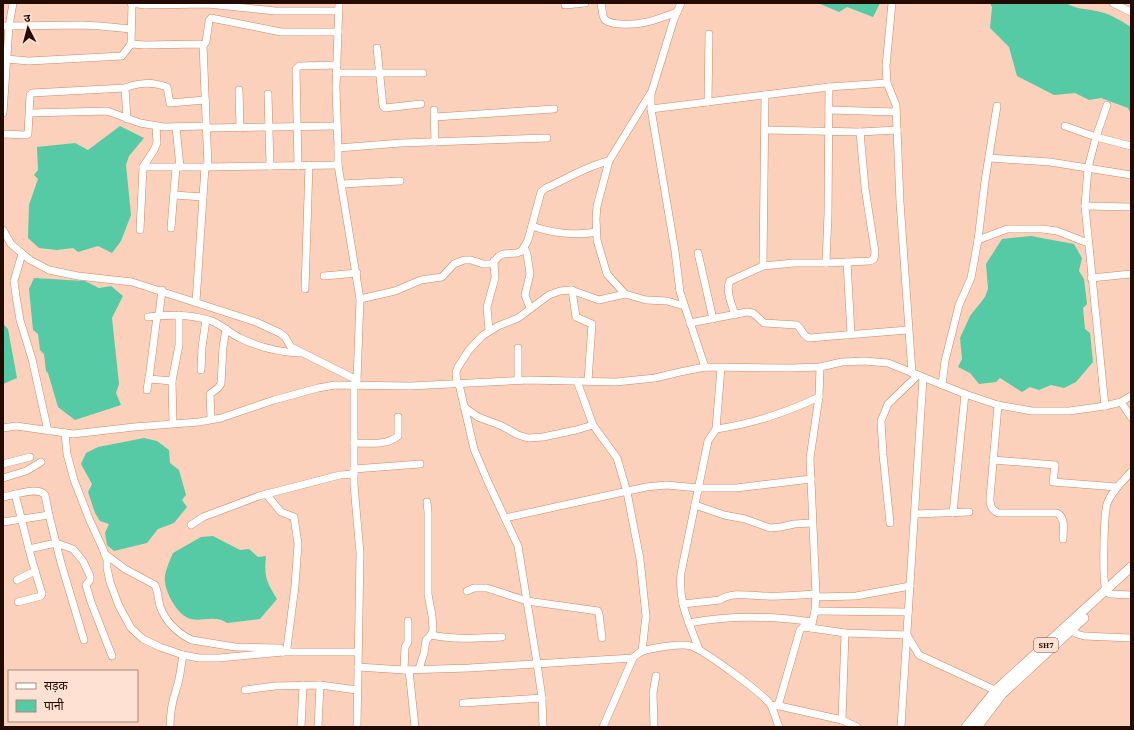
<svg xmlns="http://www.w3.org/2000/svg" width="1134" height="730" viewBox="0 0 1134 730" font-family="'Crimson Pro','Noto Sans Devanagari',serif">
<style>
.water{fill:#55caa4}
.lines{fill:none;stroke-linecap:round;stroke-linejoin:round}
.minor-casing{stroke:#ca8966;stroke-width:8}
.major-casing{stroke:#ca8966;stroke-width:10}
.minor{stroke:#fff;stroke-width:7}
.major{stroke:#fff;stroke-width:9}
.labels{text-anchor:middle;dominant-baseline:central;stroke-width:3;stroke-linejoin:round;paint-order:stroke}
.shield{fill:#fee1d3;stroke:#654b40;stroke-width:1}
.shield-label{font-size:9px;font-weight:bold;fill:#230b01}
</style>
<rect width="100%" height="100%" fill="#fbd1bb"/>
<g class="water">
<path d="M818,3H880L873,17L847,7L839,12Z"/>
<path d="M990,3H1066C1078,10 1083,8 1096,11C1109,13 1120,20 1131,27V114L1128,108L1101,98L1089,100L1075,93L1054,95L1017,76L1009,47L990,28L992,7Z"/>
<path d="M120,126L144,138L129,156L126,165L131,215L121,241L112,253L98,246L78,252L73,248L57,250L39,248L28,238L29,205L38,179L34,175L38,170L37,147L75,143L88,150Z"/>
<path d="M1031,236L1074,244L1082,258L1079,271L1084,279L1087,304L1083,308L1085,329L1090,333L1093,362L1076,382L1064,388L1051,385L1039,390L1030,387L1022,392L1000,378L996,382L979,384L970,373L958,367L962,359L960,338L970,316L985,297L988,289L986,264L1002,239Z"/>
<path d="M34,278L85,281L99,288L111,286L123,296L112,318L119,384L116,393L121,405L75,420L58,407L48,373L46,371L44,354L40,350L38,334L33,330L29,289Z"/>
<path d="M3,324L8,329L17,378L3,384Z"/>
<path d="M144,438L157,441L169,450L170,463L179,470L186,495L182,500L187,507L174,523L158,529L147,543L114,551L107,545L105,533L109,524L100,521L95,513L88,492L92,484L81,464L86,453L98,447Z"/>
<path d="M213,536L240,550L249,549L258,557L266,556C264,577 266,581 277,599L260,619L227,623C216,614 198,623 188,618C176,613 163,589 165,576C166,569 170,560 173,553L201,537Z"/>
</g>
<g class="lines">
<defs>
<g id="minor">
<path d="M131,3L145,5L208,4L275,11H338"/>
<path d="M339,3L336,87L338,148V165L360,299L357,380L354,384V485L360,553L357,727"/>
<path d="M601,3L603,16L605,20C610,23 615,24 621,24C641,26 658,19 677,12"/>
<path d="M681,3L674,19L651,94V109L675,251L680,292L705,367"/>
<path d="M892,3L886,66L887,83L896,105L900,202L912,373"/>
<path d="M1113,3L1131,12"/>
<path d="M565,5L585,3"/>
<path d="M3,26H9L13,3"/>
<path d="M131,44L132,3"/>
<path d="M203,45L206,42L209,21L211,18L281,32H338"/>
<path d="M377,48L383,106L385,108L421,104"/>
<path d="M6,59L29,61L122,56L131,44L145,45L200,44L203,45L208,167"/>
<path d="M336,73H423"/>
<path d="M125,88L127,119"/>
<path d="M239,90L240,128"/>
<path d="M268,94L270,166"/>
<path d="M650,94L609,161L597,206L596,219L597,240L607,274L625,294L646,300L667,301L684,306"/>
<path d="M708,102L709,34"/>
<path d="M651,109L829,87L887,83"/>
<path d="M434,110L435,142"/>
<path d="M829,110L896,112"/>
<path d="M3,113L9,26L81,25L100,26L131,29"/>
<path d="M30,113L107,111L140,123L164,127L206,126"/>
<path d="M435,117L554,109"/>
<path d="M1065,126L1096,137L1131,146"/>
<path d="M176,127L180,167"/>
<path d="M206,128L337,126"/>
<path d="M765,130L860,132L897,130"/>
<path d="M3,134L26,135L28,134L30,95L32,93L125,88C140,82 152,82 167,87L170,103L205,100"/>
<path d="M338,148L401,143L547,138"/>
<path d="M989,158L1050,162L1131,175"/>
<path d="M298,166L296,69L299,66L337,65"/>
<path d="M143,167H205"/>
<path d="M342,184L400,181"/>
<path d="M174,195L203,197"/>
<path d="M1085,206L1131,207"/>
<path d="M532,226C551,233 576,236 596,232"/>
<path d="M171,228L176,167"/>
<path d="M3,230L11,244L30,260L49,270L78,276L132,282L256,322L280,333L285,337L291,347L357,380"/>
<path d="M140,230L143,167L154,150L157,143L156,126"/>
<path d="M978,240L1007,229H1042L1057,231L1088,243"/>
<path d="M524,247L527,254L530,274L525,295L530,308"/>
<path d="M698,253L713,319"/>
<path d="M22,254L14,281L16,296L20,320L32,359L48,431"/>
<path d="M847,262L851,334"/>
<path d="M826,263L828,214L829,87"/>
<path d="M763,266L765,95"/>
<path d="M324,276L357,273"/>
<path d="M1091,278L1131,274"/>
<path d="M305,289L309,165"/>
<path d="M572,290L576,317L592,324L588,381"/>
<path d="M360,299L395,291L421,280L442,277L454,264L464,260H471L483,264H492L499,256L503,254L517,253L522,251L528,240L541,192L546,188C567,179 586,166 609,161"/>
<path d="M196,302L205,167L338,165"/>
<path d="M159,315L162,290"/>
<path d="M735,315C732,305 725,290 730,281L763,266L794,263H826L870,261L874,259L875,252L865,188L860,132"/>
<path d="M157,316L149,379L172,381"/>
<path d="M148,317C170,314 191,314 212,321C222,325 231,334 240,338C260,348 278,352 299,353"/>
<path d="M690,323L747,312L753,313L764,323L797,325C802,329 802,335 809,338L908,330"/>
<path d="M489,331L487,307L495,278L494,261"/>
<path d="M201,370L202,347L206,320"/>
<path d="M518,380V348"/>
<path d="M577,381L593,425L617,458L627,492L640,559L646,616L642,651"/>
<path d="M457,384L456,372L458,367L469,350L482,336L498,326L518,318L549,295L560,291L571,290L599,300L625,294"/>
<path d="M459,384L474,449L488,482L518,546L537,663L542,698L543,727"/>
<path d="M942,385L945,361L959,305L971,278L978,240L985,181L997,106"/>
<path d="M147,390L149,377"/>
<path d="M1121,402L1131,417"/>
<path d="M998,405L990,498C990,506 991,509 998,513H1057C1066,518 1063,529 1063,539"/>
<path d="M1105,406L1085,206L1088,168L1096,137L1107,105"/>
<path d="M464,407L478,417L502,426L518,435L528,438L543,437L576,430L593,425"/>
<path d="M211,419L210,394L218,388L221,384L223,347L226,329"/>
<path d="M173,423L172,381L179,345V315"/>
<path d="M3,428L16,426L73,434L134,427L199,422L221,418L274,400L318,388L335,385L410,386L528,380L616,382L655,378L680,372L705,367L792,368L820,367L842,362L864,361L888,363L965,394L998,405L1032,411H1069L1105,406L1121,402L1131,396"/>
<path d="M716,429L721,368"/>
<path d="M65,433L67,454L74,480L90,521L103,549L107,560V568L110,582L119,606L131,628L143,639L160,647L183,655L199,658H219L283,652H357"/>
<path d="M354,443C369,443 386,446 398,436V417"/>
<path d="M993,460L1055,465L1053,482L1117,487"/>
<path d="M3,464L30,457"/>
<path d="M354,469L420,464"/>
<path d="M1131,472C1123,481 1111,492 1107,504C1104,514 1102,581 1106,590C1106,591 1109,594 1110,594L1131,595"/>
<path d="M3,478L26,471L41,462"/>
<path d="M15,494L31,557L42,594L41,596L18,602"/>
<path d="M266,494L281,512L294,517L298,544L295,586L287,648L283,652"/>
<path d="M3,497C14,495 38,486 45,495L49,515"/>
<path d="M695,505L724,515L745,519L770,528L781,527L794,524L812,523"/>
<path d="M953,513L965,394"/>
<path d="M915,514L969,512"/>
<path d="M505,518L646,487L666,485L699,488H736L811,479"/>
<path d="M3,522L49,515L61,563L84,640"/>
<path d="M890,523L883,455L881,421L888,404L918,375"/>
<path d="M191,525L203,517L259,496L340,475L354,474"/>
<path d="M29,549L56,543L73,549L83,561L90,576V580L86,585L91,602L112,656"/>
<path d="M105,554L125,569L155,585C158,591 158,599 160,606C165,621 178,634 192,640L235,647L280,648"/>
<path d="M17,580L35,571"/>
<path d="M467,591L474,588H487L527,601L598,611L599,614L602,638"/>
<path d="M816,597L856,596L910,586"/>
<path d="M683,604L720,600C733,591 751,596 766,596C783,597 800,595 816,594"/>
<path d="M815,611L908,612"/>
<path d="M689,623C729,615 772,616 812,622"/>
<path d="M811,628L845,633L907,635L919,655L999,692"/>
<path d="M1068,628L1077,634L1084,636L1131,638"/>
<path d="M431,635C455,640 478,638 502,637"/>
<path d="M699,649C689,623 678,602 681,573L708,441L716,429C753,424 785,413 819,397"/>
<path d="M358,667L404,670L469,668L633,658C636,655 639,652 643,651C652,648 682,643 691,646C705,651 761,692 770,704C774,710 776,720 779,727"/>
<path d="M419,669L424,653L426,640L431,635L433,630L432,616L428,594V512L427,502"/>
<path d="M404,670L405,647L408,642V621"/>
<path d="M409,670L415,727"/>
<path d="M245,690L275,686L320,685L357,690"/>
<path d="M463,703L542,698"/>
<path d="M775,705L842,720L857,727"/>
<path d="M778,706L800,630L803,627L811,628L815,611L816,594L810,458L819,397L820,367"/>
<path d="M842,720L845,633"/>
<path d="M170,727C170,713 172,702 176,690C180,679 181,666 183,655"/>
<path d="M301,727L303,685"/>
<path d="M318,727L320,685"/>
<path d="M603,727L633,658"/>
<path d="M654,727L653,693L656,676"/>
<path d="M901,727L923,378"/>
</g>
<g id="major">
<path d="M966,727L996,690L1131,567"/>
<path d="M977,727L1002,694L1084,618"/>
</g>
</defs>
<use href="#minor" class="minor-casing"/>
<use href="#major" class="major-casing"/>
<use href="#minor" class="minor"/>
<use href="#major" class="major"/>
</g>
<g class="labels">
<rect class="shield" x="1034" y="638" width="24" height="14" rx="3"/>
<g class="shield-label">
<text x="1046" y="645">SH7</text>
</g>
</g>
<rect width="1134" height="730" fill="none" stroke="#230b01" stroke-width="8"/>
<rect x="8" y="670" width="130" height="52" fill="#fee1d3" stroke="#a68b7f"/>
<rect x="16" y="683" width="20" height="6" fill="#ffffff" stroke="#a68b7f"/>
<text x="44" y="690" font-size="12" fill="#230b01">सड़क</text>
<rect x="16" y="700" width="20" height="12" fill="#55caa4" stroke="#a68b7f"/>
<text x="44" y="710" font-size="12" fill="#230b01">पानी</text>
<g transform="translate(28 28) rotate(354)" stroke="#fee1d3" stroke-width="3" paint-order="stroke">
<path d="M0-3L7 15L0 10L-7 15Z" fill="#230b01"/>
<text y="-6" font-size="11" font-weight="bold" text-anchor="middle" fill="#230b01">उ</text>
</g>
</svg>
